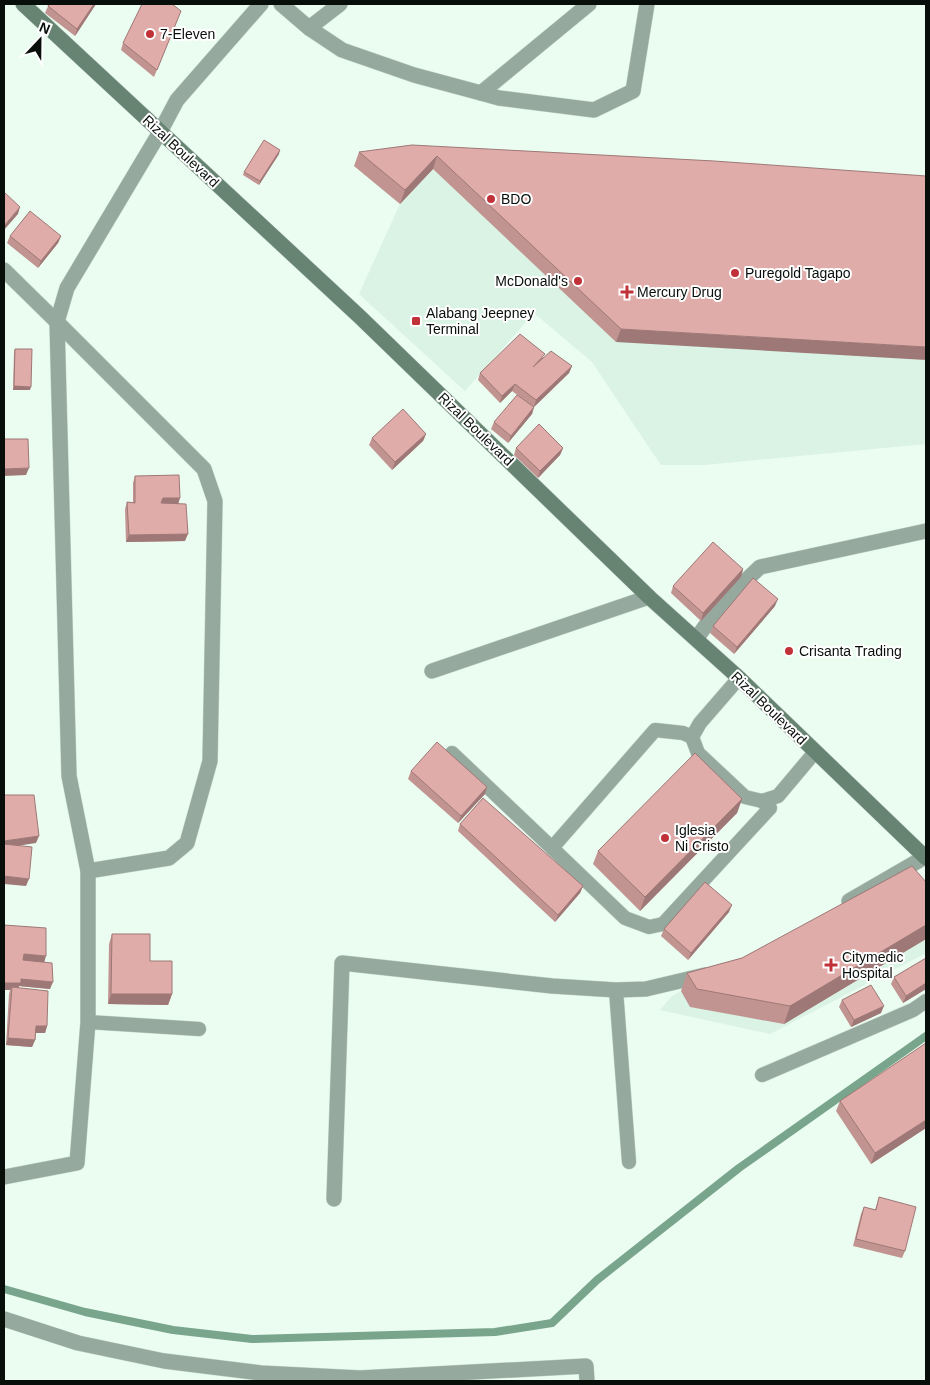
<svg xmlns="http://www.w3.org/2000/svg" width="930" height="1385" viewBox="0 0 930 1385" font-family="Helvetica,sans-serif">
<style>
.built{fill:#daf3e4}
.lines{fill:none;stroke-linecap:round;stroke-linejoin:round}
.stream{stroke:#79a58c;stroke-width:8}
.service-casing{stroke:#c7d6cc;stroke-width:15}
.minor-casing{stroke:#c7d6cc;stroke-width:16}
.tertiary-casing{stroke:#c7d6cc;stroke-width:16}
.secondary-casing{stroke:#c7d6cc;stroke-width:16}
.service{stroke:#96a99e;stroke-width:14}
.minor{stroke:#96a99e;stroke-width:15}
.tertiary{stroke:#96a99e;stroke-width:15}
.secondary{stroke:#678473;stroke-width:15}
.wall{fill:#c19491}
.shaded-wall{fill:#9d7876}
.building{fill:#e0aca9;stroke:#9d7876}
.poi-dot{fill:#c13138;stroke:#fff;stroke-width:2}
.labels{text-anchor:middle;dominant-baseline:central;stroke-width:4;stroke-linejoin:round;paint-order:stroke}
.poi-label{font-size:14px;fill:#080e0a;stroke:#fff;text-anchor:start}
.street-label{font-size:14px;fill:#080e0a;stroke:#fff}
</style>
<rect width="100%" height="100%" fill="#ebfcf1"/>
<g class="built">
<path d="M354,166L926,189V444L704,465H661L592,362L534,313L465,391L359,294L400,204Z"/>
<path d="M926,908V953L770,1034L660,1010L672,996L681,991Z"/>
</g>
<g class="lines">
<path class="stream" d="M4,1289L85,1312L173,1330L252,1339L495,1332L552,1323L597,1280L739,1168L926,1036"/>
<defs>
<g id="service">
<path d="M739,678L700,723L692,737L698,753L745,797L762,801L778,796L815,752"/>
<path d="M692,737L683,733L655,730L552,848L625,918L649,927L663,924L770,808L762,801"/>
<path d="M452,753L552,848"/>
<path d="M616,990L629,1162"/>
<path d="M88,1022L199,1029"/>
<path d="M762,1075L913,1010L926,1001"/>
</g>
<g id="minor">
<path d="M281,4L309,28L340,4"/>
<path d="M309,28L342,50L414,75L481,93L589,4"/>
<path d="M481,93L499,98L594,110L633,91L647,4"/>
<path d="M160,132L177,100L261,4"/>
<path d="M57,322L204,469L215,501L210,761L187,843L169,858L88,871"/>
<path d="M696,639L722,603L760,567L926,531"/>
<path d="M432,671L649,597"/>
<path d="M849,901L925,857"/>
<path d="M334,1199L342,963L552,986L616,990L646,989L705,975"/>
<path d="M4,1319L78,1343L164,1361L261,1373L360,1378L586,1366L587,1381"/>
</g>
<g id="tertiary">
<path d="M4,270L57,322"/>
<path d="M4,1177L77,1163L88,1022V871L69,776L57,322L67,288L160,132"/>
</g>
<path id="secondary" d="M23,4L360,317L649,597L739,678L926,858"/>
</defs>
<use href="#service" class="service-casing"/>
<use href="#minor" class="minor-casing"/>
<use href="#tertiary" class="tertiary-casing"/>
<use href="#secondary" class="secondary-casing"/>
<use href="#service" class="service"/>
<use href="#minor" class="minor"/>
<use href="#tertiary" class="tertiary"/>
<use href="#secondary" class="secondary"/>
</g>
<g class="wall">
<path d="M49,4H96L75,36L45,13Z"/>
<path d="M178,18L154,77L121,50L123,43Z"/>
<path d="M359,152L714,161L616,342L433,169L400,204L354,166Z"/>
<path d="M279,154L259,185L243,175L244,172Z"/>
<path d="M10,236H61L58,243L38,268L7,243Z"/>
<path d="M15,349L30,390H13L14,352Z"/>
<path d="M544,357L572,366L569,373L534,407L532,414L508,443L491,429L494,422L524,400L512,391L500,403L478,380L480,373Z"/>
<path d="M426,434L423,441L392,470L369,445L372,438Z"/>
<path d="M516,448H563L560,455L538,478L514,455Z"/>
<path d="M135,476L178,504L185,541L126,542L125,509L127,502H133V483Z"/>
<path d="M743,569L741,577L701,621L671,593L673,586Z"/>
<path d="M775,606L734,654L710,633L713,626Z"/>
<path d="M411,771L487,787L485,794L458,823L408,779Z"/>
<path d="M742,799L737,813L640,911L593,864L598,851Z"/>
<path d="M460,824L583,886L580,893L555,922L458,831Z"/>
<path d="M926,882V939L784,1024L690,1007L681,991L687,973L742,958Z"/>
<path d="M729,912L688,960L661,936L664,929Z"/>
<path d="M4,925L50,989L19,986V988L47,1026L45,1033H36L35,1040L32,1047L6,1045L9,994L10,990H4Z"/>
<path d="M112,934L150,961L172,994L168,1005L108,1004L109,944Z"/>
<path d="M926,958V989L903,1003L891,984L894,977Z"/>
<path d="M842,1000L881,1013L851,1027L839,1007Z"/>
<path d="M840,1101L926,1128L871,1164L836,1111Z"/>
<path d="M879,1197L905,1251L902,1258L853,1246L861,1214L864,1207L875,1210Z"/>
</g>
<g class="shaded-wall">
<path d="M94,4H96L75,36L77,29Z"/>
<path d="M280,150L279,154L259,185L260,181Z"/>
<path d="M437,156L433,169L400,204L405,190Z"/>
<path d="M20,207L18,214L4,230V226Z"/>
<path d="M61,236L58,243L38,268L41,261Z"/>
<path d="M621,329L926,347V360L616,342Z"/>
<path d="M572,366L569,373L534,407L536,400Z"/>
<path d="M515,384L512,391L500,403L502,396Z"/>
<path d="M14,386L31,387L30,390H13Z"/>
<path d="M534,407L532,414L508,443L511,436Z"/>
<path d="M426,434L423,441L392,470L395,462Z"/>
<path d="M563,448L560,455L538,478L540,471Z"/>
<path d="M29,468L26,475L4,476V469Z"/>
<path d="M163,498H180L178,505H160Z"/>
<path d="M188,534L185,541L126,542L129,535Z"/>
<path d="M743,569L741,577L701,621L703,613Z"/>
<path d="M778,599L775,606L734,654L737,647Z"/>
<path d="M487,787L485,794L458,823L461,816Z"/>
<path d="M742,799L737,813L640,911L645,897Z"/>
<path d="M39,836L36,843L4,848V841Z"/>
<path d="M4,876L29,879L26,886L4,884Z"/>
<path d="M583,886L580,893L555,922L558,915Z"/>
<path d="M732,905L729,912L688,960L691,953Z"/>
<path d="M926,925V939L784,1024L790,1006Z"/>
<path d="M24,954L46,956L44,963L21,962Z"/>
<path d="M21,979L53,982L50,989L19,986L18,990L12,987L10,990H4V983Z"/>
<path d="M926,983V989L903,1003L906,996Z"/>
<path d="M111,994H172L168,1005L108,1004Z"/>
<path d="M884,1006L881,1013L851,1027L854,1020Z"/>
<path d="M36,1026H47L45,1033H34Z"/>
<path d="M8,1038L35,1040L32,1047L6,1045Z"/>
<path d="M926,1120V1128L871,1164L875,1153Z"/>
</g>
<g class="building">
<path d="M49,4H94L77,29L48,6Z"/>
<path d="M142,4H172L181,11L157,70L123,43Z"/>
<path d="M264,140L280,150L260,181L244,172Z"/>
<path d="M412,145L714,161L926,176V347L621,329L437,156L405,190L359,152Z"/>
<path d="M4,192L20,207L4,226Z"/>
<path d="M30,211L61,236L41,261L10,236Z"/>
<path d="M520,334L545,354L533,367L551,351L572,366L536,400L515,384L502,396L480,373Z"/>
<path d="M15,349H32L31,387L14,386Z"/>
<path d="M517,395L534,407L511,436L494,422Z"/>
<path d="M403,409L426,434L395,462L372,438Z"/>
<path d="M539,424L563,448L540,471L516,448Z"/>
<path d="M4,439H28L29,468L4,469Z"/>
<path d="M179,475L180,498H163L161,503L186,504L188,534L129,535L127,502L135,503V476Z"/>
<path d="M713,542L743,569L703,613L673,586Z"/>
<path d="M753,578L778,599L737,647L713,626Z"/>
<path d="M437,742L487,787L461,816L411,771Z"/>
<path d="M695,753L742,799L645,897L598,851Z"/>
<path d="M4,795H34L39,836L4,841Z"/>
<path d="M483,798L583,886L558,915L460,824Z"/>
<path d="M4,844L32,847L29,879L4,876Z"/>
<path d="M912,866L926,882V925L790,1006L697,989L687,973L742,958Z"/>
<path d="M705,882L732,905L691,953L664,929Z"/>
<path d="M4,925L46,928V956L24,954L23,960L52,963L53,982L21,979V983H4Z"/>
<path d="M112,934H150V961H172V994H111Z"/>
<path d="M926,958V983L906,996L894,977Z"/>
<path d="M871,985L884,1006L854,1020L842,1000Z"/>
<path d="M12,987L48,991L47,1026H36L35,1040L8,1038Z"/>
<path d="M926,1043V1120L875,1153L840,1101Z"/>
<path d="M879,1197L916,1207L905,1251L856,1239L864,1207L876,1210Z"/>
</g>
<g class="poi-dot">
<circle cx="150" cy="34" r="5"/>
<circle cx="491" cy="199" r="5"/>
<circle cx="735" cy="273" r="5"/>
<circle cx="578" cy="281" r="5"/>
<path d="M624.5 284.5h5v5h5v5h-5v5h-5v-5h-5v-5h5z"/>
<rect x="411" y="316" width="10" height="10" rx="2.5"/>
<circle cx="789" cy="651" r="5"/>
<circle cx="665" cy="838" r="5"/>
<path d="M828.5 957.5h5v5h5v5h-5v5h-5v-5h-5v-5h5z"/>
</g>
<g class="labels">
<g class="poi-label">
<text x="160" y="34">7-Eleven</text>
<text x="501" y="199">BDO</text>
<text x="745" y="273">Puregold Tagapo</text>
<text x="568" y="281" text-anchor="end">McDonald's</text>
<text x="637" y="292">Mercury Drug</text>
<text x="426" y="313">Alabang Jeepney<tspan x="426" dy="16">Terminal</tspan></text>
<text x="799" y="651">Crisanta Trading</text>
<text x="675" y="830">Iglesia<tspan x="675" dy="16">Ni Cristo</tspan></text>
<text x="842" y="957">Citymedic<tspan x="842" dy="16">Hospital</tspan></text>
</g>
<g class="street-label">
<text transform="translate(181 151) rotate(43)">Rizal Boulevard</text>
<text transform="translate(476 429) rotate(44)">Rizal Boulevard</text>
<text transform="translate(769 708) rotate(44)">Rizal Boulevard</text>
</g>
</g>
<rect width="930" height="1385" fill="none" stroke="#080e0a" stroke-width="10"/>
<g transform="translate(40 40) rotate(22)" stroke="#ffffff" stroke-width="4" paint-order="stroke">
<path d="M0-4L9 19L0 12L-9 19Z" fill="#080e0a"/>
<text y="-8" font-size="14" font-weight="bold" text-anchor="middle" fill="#080e0a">N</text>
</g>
</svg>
